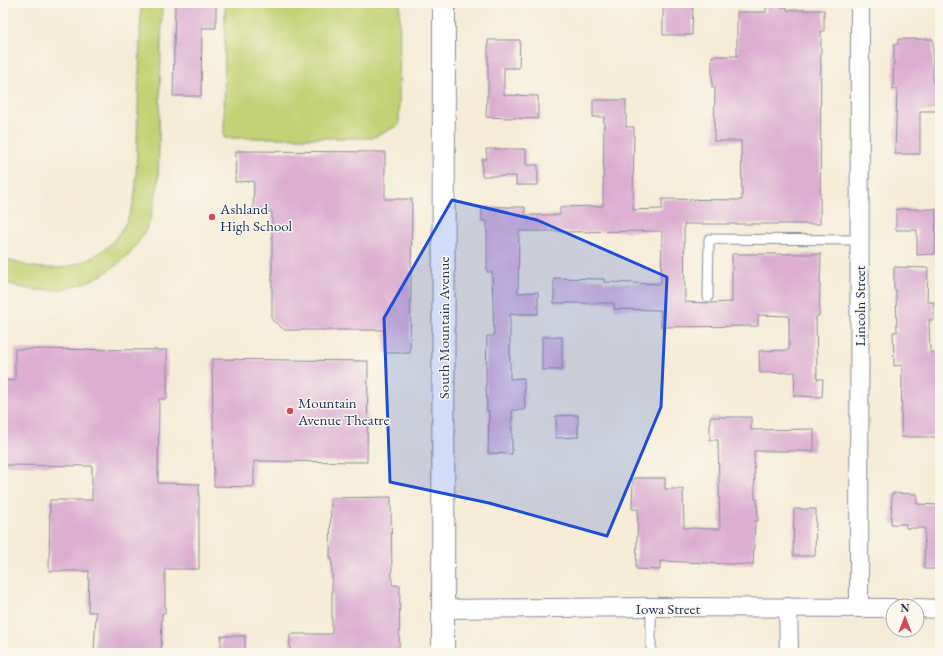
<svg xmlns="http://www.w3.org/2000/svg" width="943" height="656" viewBox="0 0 943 656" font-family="'EB Garamond',serif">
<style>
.green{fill:#c2d173;stroke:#6e8068}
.building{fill:#dbaed1}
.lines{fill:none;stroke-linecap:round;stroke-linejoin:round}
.service-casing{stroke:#888d9a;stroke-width:11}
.minor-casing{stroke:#888d9a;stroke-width:20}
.tertiary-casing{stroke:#888d9a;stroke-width:24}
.service{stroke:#fff;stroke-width:9}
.minor{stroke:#fff;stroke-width:18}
.tertiary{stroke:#fff;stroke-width:22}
.marked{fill:#1d4ed8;fill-opacity:0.2;stroke:#1d4ed8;stroke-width:3;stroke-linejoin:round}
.poi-dot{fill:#d1495b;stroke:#fbf7ec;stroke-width:1.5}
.labels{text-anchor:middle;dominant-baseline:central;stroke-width:3;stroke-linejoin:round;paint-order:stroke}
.poi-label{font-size:15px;fill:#1b2f5e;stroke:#fbf7ec;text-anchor:start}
.street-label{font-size:15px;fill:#1b2f5e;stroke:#fbf7ec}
</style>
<rect width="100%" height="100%" fill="#fbf7ec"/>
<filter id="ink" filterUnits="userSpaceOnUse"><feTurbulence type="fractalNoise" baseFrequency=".025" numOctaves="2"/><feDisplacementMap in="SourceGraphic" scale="8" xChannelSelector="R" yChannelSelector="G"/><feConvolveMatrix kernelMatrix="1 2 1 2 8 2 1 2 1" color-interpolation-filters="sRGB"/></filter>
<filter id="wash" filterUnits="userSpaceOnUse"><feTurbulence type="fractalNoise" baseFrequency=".012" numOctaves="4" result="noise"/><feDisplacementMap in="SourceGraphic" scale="16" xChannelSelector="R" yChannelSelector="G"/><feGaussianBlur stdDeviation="0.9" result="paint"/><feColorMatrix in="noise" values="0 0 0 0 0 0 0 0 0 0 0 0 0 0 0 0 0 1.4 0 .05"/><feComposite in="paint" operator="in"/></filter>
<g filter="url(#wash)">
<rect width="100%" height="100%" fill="#f5ebd6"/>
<g class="green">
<path d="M141,3H162L158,183C155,202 152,221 141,238C113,282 51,304 3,281V257C51,281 110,266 130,213C134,203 135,193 136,183Z"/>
<path d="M225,3H400L399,125L372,138H224Z"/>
</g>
<g id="blocks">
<g class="building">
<path d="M175,3H216V28H202L201,96H173Z"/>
<path d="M663,3H693L692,35H663Z"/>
<path d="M766,7H787V10H824V31H821L820,224H684L685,302L708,303L732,302V254H821L819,316H816L817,379H823L822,397L794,396L795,372L760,373L759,351L789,350V316L758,315V326L661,327V310L614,309V303H554V278L604,279V282L661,284L662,231L560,232V231H519L518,293L538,292V314H510V379L524,378L525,410H512V454L488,453L489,411H487L486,379L487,336H494L492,272H487V221H482V207H525V215H560V207L603,206L604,117H593V100H626V127H634L633,210L662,209V199L742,200L741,141H714L715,87H712V56H737V12H766Z"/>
<path d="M898,39H933V83H937L938,87H940V111H920V154H895L897,89H893L894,44H898Z"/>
<path d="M488,40H520L519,68H504V95L538,96V119L486,117L487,95H488Z"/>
<path d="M486,149H526V165H538V185H516V176H482V159H487Z"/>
<path d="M236,151L385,152V199H412L410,353H385L384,330H285L272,320V212H253L254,181L235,182Z"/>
<path d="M896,209H936L935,254L917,255V230H896Z"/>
<path d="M894,267L928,268L927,302H934V320H929L930,353L940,352V437H901L902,365L894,366L893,332H897L896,290L894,289Z"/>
<rect x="542" y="337" width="20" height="33"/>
<path d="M15,349L167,350V399H159L158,483L199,484V569H165V613H162L161,653H94L96,612H88L89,571H49L50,500H92V466L3,465V381L15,380Z"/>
<path d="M212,359L368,361L367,462L254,461V487L214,486Z"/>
<path d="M578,415V437L556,438V416Z"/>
<path d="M710,417H751V430L814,429V451H754L755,499H757L758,521H755L753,565L660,561V570L636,569L638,509H632L633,478H665V489H683L684,528L720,529L718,440H710Z"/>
<path d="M892,493L917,494V504L940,505V569H924L925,528H906V524H891Z"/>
<path d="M391,497L392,585H400L399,653H290V634H332V558H330L331,498Z"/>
<path d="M794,509H816L815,556H793Z"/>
<rect x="221" y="636" width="24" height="17"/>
</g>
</g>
</g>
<g filter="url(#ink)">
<use href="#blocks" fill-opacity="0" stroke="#888d9a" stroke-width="1"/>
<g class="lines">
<defs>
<g id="service">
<path d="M708,297L709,239L859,240"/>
<path d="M651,653V607"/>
</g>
<g id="minor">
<path d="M788,607L789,653"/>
<path d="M859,608L860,3"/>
<path d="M917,608L940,609"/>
<path d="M443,609L651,607L893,608"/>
</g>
<path id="tertiary" d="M443,653L444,3"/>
</defs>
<use href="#service" class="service-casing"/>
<use href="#minor" class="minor-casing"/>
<use href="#tertiary" class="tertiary-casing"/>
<use href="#service" class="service"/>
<use href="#minor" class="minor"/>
<use href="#tertiary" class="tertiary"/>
</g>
</g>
<path class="marked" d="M452,200L537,220L667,277L661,407L607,536L489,503L390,482L384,318Z"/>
<g class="poi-dot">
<circle cx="212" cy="217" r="4"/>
<circle cx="290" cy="411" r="4"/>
</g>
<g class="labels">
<g class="poi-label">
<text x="220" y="208">Ashland<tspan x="220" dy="17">High School</tspan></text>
<text x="298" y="402">Mountain<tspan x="298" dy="17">Avenue Theatre</tspan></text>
</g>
<g class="street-label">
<text transform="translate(859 306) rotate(-90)">Lincoln Street</text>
<text transform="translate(443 328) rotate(-90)">South Mountain Avenue</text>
<text x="668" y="608">Iowa Street</text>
</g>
</g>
<rect width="943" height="656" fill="none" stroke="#fbf7ec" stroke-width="16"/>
<g transform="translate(905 618)"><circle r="19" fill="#fbf7ec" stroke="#a1a7b3"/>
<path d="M0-3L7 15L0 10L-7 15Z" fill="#d1495b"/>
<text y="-6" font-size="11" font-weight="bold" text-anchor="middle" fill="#1b2f5e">N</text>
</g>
</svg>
